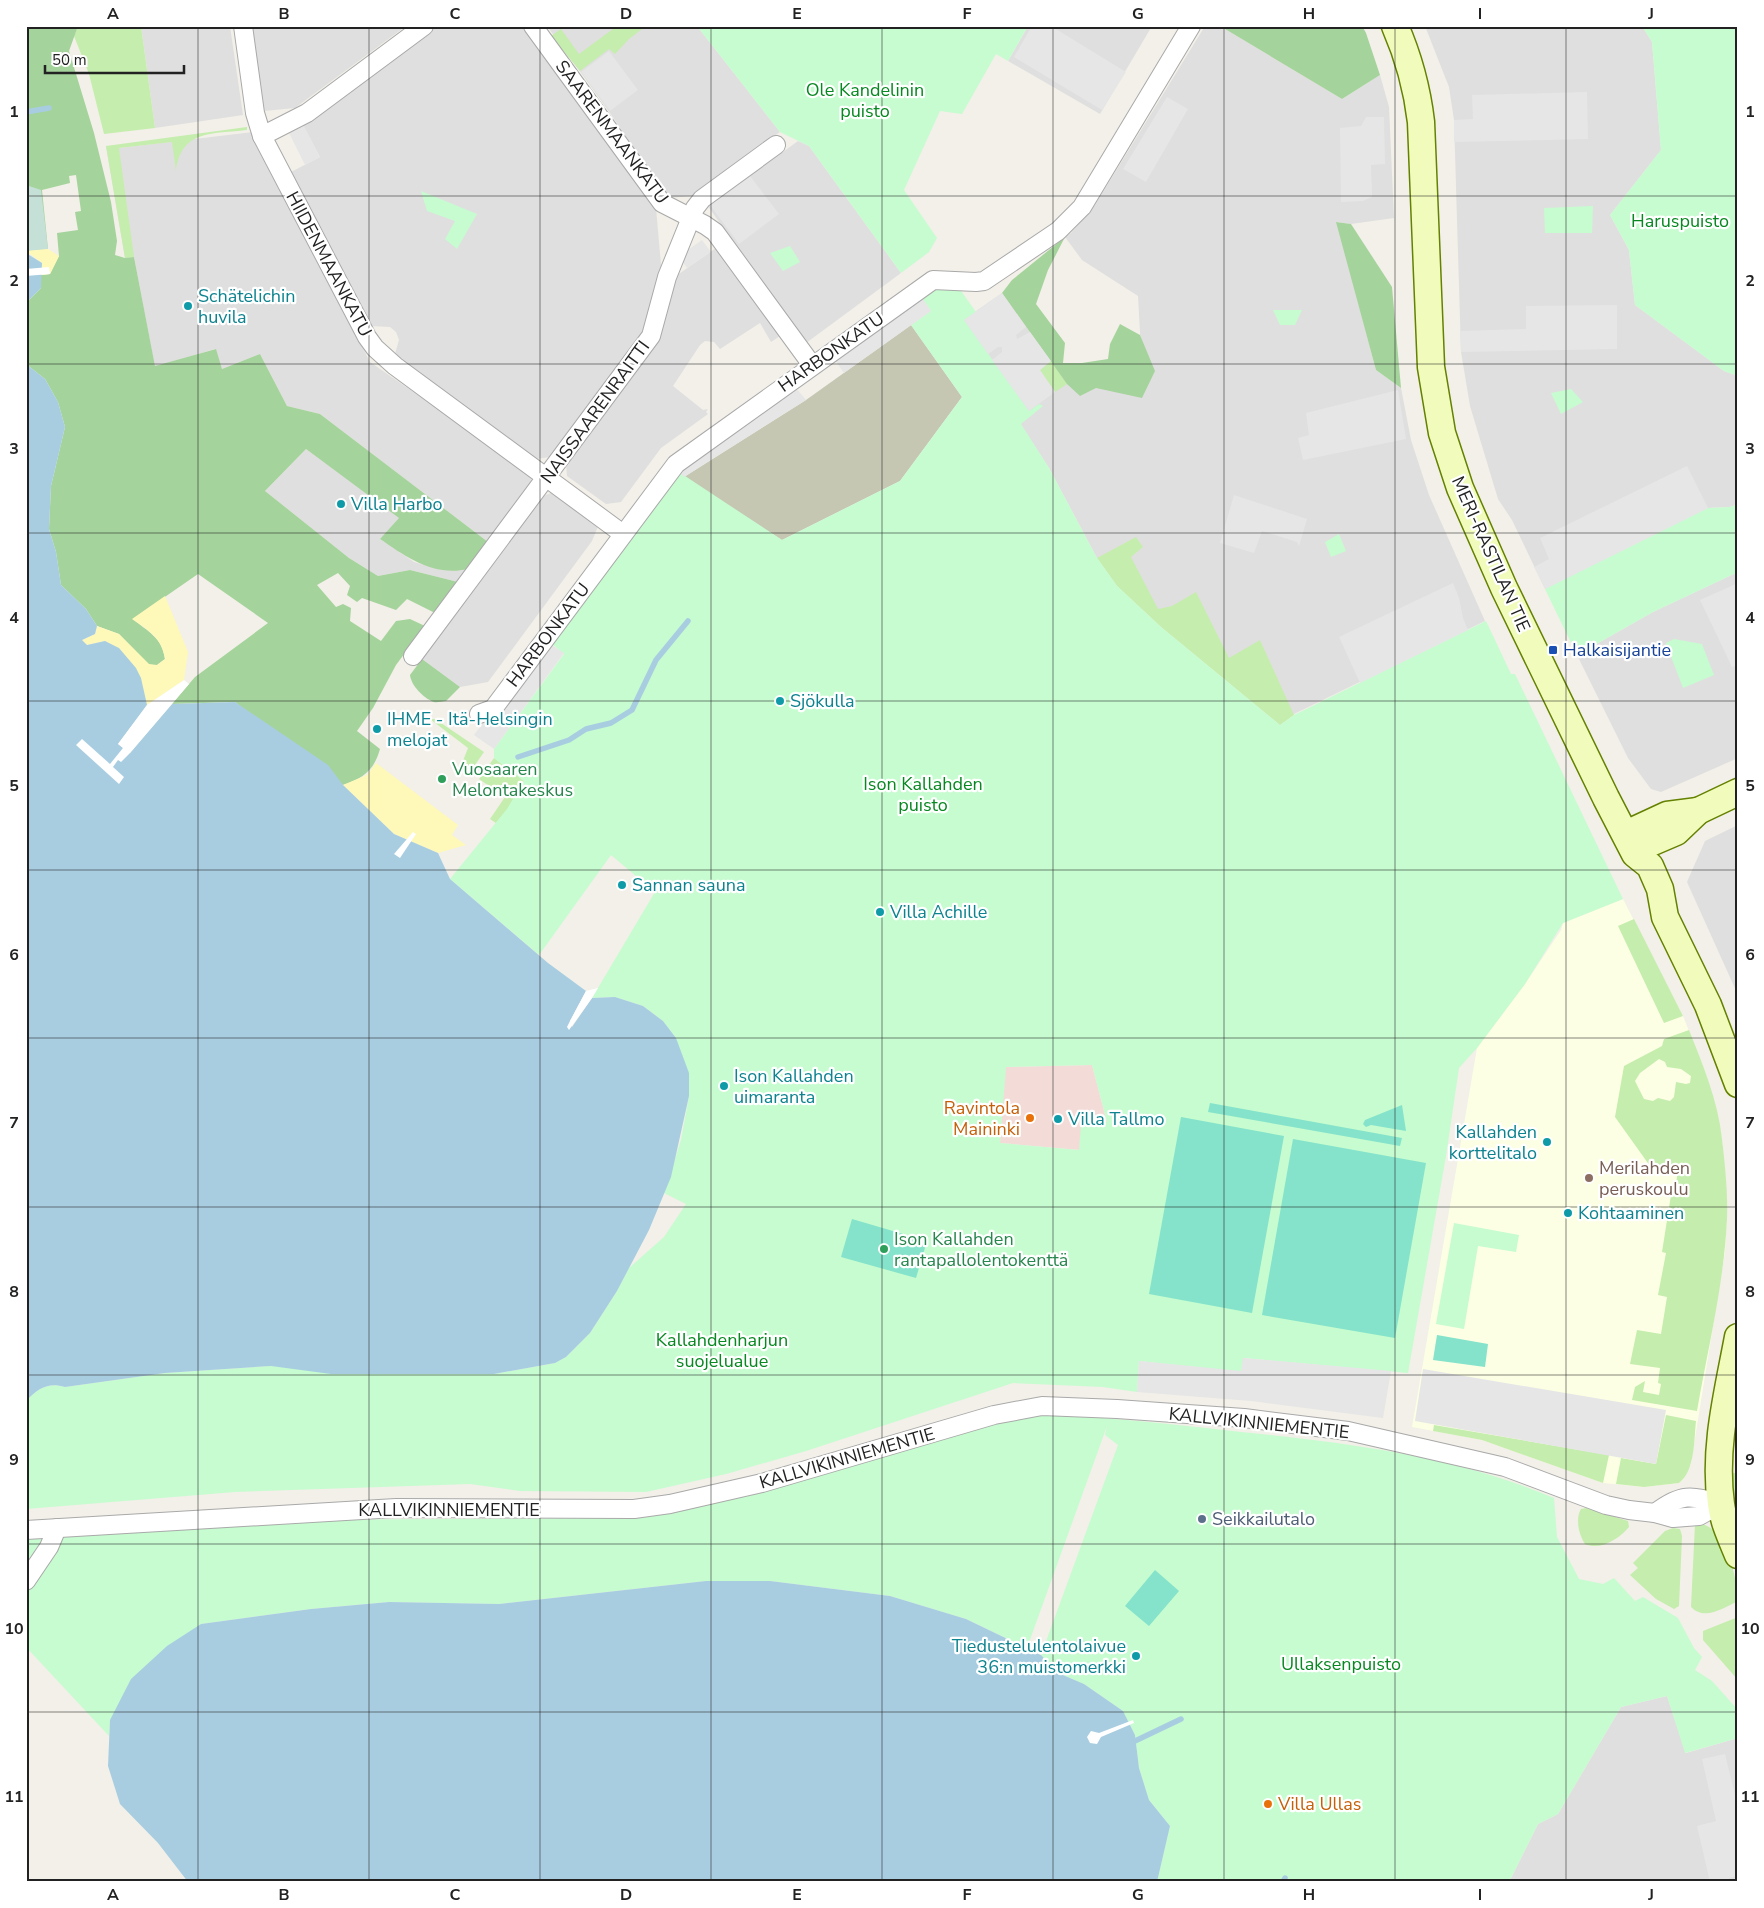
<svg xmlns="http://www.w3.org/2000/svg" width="1764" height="1908" viewBox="0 0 1764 1908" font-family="'Nunito Sans',sans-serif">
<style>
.residential{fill:#e0dfdf}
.commercial{fill:#f3dcd8}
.education{fill:#fcffe4}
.construction{fill:#c5c7b3}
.grass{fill:#c5edad;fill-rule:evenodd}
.forest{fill:#a5d39c}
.wetland{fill:#c5e1d7}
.sand{fill:#fff9b9}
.park{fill:#c6fcd0;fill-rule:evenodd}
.pitch{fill:#84e3ca}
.parking{fill:#e6e6e6}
.water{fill:#a8cde1}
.pier{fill:#fff}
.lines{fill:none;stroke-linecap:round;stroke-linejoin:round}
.stream{stroke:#a8cde1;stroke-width:5.5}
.street-casing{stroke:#a9a9a9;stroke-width:20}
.secondary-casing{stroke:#648100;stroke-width:29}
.street{stroke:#fff;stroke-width:18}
.secondary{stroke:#f1fcbc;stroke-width:26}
.grid{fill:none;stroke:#222;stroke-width:1;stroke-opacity:0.55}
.culture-dot{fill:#0f9aa8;stroke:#fff;stroke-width:2}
.transit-dot{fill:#1a4fb4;stroke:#fff;stroke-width:2}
.leisure-dot{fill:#2e9e5b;stroke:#fff;stroke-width:2}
.food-dot{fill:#e8710a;stroke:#fff;stroke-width:2}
.education-dot{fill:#8d6e63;stroke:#fff;stroke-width:2}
.service-dot{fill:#5c6f8a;stroke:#fff;stroke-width:2}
.labels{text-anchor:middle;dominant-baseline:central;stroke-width:4.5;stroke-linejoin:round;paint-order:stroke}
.park-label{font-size:18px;fill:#078821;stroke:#fff}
.street-label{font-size:18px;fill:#222;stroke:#fff}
.culture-label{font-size:18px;fill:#0d838f;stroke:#fff;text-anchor:start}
.transit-label{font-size:18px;fill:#164399;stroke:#fff;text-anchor:start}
.leisure-label{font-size:18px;fill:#27864d;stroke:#fff;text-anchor:start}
.food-label{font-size:18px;fill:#c56008;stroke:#fff;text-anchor:end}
.education-label{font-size:18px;fill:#785e54;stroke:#fff;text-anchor:start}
.service-label{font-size:18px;fill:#4e5e75;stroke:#fff;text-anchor:start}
.neatline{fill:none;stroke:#222;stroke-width:2}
.grid-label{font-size:16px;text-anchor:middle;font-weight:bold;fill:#222}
</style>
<rect width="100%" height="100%" fill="#f2f0e8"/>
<g class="residential">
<path d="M141,26H230L243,115L155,128Z"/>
<path d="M247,26H406L295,108L264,111Z"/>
<path d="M433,26H525L656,208L662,276L648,324L550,457L536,459L395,354L399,340L396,332L390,327L370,326L289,173L320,157L301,122Z"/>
<path d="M547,26H697L780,132L692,196L668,198L610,113Z"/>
<path d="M1028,26H1152L1100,114L1008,61Z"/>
<path d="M1205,26H1220L1342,99L1380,75L1389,107L1394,218L1351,224L1337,222L1376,370L1401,388L1411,440L1429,495L1485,621L1294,714L1280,725L1097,558L1049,468L956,325L1002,293L1048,357L1074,370L1142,368L1138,296L1082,260L1065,237L1071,233L1095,205Z"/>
<path d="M1425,26H1642L1652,42L1661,150L1610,215L1629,250L1635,305L1724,371L1738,376V504L1730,507L1708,508L1545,589L1512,520L1498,499L1470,406L1461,352L1454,120L1449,87Z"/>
<path d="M253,132L370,362L530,473L532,485L488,542L320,414L287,406L260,354L222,369L215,349L155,367L134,257L125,258L106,146L119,148Z"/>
<path d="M798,141L809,146L901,273L806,343L794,331L708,206Z"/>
<path d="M716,248L780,336L771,342L760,323L720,349L714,342L705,341L700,345L673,386L703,410L708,409L706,412L708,414L661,448L621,502L606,504L567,476L566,464L660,336L673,278Z"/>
<path d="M306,449L400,518L380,539L414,562L442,570L468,569L458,582L410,570L378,576L349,558L265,491Z"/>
<path d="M554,492L599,524L592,541L488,682L460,687L422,659L543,496Z"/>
<path d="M1738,572V758L1661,792L1651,789L1628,758L1577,655L1653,612Z"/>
<path d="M1738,825V995L1687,882L1705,841Z"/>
<path d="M1667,1696L1686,1753L1738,1738V1882H1509L1538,1824L1558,1814L1621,1707Z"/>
</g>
<path class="commercial" d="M1092,1065L1107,1122L1080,1150L1000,1143L1005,1067Z"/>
<path class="education" d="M1623,899L1683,1016L1705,1071L1722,1138L1727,1217L1725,1252L1691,1463L1683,1480L1679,1483L1644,1487L1603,1483L1482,1440L1412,1427L1477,1048L1525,984L1561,930L1563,923Z"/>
<path class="construction" d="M911,325L962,397L900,481L782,540L684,477L806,400Z"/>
<g class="grass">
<path d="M78,26H141L155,128L104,134L89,74L74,36Z"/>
<path d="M617,26H646L629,39L615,54L609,49L580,71L551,36L561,29L579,54Z"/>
<path d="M247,127V130C214,134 181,129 176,171L172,142L119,148L134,257L125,258L106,146Z"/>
<path d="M1051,361L1067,384L1055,392L1040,370Z"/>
<path d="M1136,537L1143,547L1131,557L1158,609L1172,606L1196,592L1229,658L1260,640L1294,715L1280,725L1161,627L1117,586L1097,558Z"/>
<path d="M430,719H435L484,752L470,772L461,766L468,748Z"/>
<path d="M494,758L524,781L508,809L496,823L490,819L505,797L479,779Z"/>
<path d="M1634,919L1683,1016L1664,1023L1618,926Z"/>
<path d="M1689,1030C1703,1065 1718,1101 1722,1139C1725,1165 1728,1194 1727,1219C1724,1284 1708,1348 1697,1411L1632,1400L1635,1387L1645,1381L1643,1392L1659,1395L1661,1384L1658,1383L1660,1368L1630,1364L1637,1330L1661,1334L1667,1297L1658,1295L1666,1253L1662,1252L1671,1195H1674L1678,1171L1650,1166L1615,1117L1624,1066L1662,1046L1664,1039ZM1659,1059L1665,1062L1667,1067L1681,1069L1691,1076L1690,1083L1686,1084L1676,1082L1674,1097L1670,1101L1658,1098L1653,1101L1644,1099L1635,1081L1640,1073Z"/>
<path d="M1666,1415L1696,1421C1694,1440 1695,1471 1679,1483L1644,1487L1616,1484L1621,1458L1656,1464Z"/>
<path d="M1434,1425L1609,1455L1603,1483L1482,1440L1433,1431Z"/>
<path d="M1731,1473H1738V1517Z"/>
<path d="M1586,1508L1628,1521L1629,1527C1619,1539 1600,1551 1585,1544C1579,1535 1575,1519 1581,1509Z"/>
<path d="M1695,1524C1699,1524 1704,1524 1707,1526C1727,1535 1738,1582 1738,1601C1723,1608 1705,1621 1691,1607Z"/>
<path d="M1673,1528L1680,1529L1682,1536L1679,1606L1674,1609L1656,1599L1630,1575L1638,1568L1633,1563L1665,1531Z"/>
<path d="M1738,1617V1680L1703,1640V1631Z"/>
</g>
<g class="forest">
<path d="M26,26H78L69,51L94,133L111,202L117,241L115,255L125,258L134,257L155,366L216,349L222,369L260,354L287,406L320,414L488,542L468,569C434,577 406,557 380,539L399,518L306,449L265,491L349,558L378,576L410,570L458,582L435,613L407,599L396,610L362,598L357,602L347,595L350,586L338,573L317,585L336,607L343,604L351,608L350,621L381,641L396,621L410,619L425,626L396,665L373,708L357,731L380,749C374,770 364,778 343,785L235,702L172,704L195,677L268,623L198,574L133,619C148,632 162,637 165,659L157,665H149L119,634L97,626L86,609L61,585L56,552L49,529L51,486L65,427L58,402L45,379L26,364V303L41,288V275L50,274L59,256L57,233L78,230L75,212L81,211L76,175L69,176L70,183L42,190L48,249L26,251Z"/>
<path d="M1220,26H1362L1366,33L1380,75L1342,99Z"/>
<path d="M1336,222L1351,224L1392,287L1401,388L1376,370Z"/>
<path d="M1065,237L1048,270L1036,304L1065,343L1063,363H1082L1108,359L1110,344L1120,324L1140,335L1155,371L1142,398L1096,388L1080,396L1067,384L1002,293L1012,280Z"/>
<path d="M422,659L460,687L446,701C443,701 437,703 434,702C423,698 411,685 410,675Z"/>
</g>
<path class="wetland" d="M26,185L41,190L48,249L26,251Z"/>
<g class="sand">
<path d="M48,249L59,256L50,274L41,275L42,263L26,251Z"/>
<path d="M165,596L188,652L184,680L147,705C139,667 135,665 105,641L87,645L82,640L95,634L97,626L119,634L149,664L157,665L165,659C162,638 149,631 132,619Z"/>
<path d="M376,763L458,825L452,835L466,845L438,853L394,834L343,785L367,775Z"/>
</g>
<g class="park">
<path d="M697,26H1028L1008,61L996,54L962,114L940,111L904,190L937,238L929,252L901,273L809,146L780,132Z"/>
<path d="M1642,26H1738V376L1724,371L1635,305L1629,250L1610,215L1661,150L1652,42Z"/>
<path d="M421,191L477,214L457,249L445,239L455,221L427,211Z"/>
<path d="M1593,206L1592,233H1545L1544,208Z"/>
<path d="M790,246L800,262L783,271L770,253Z"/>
<path d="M938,287L959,288L976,312L964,320L1029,411L1039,404L1043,406L1021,424L1049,468L1097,558L1117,586L1161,627L1280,725L1294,715L1486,621L1511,674H1515L1623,899L1563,923L1525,984L1477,1048L1459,1068L1446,1156L1408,1373L1244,1358L1241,1372L1139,1361L1137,1392L1103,1387L1013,1383L806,1451L726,1474L646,1492L520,1491L470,1484L235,1492L26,1509V1401C38,1389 47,1382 65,1387L165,1373L270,1366L494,1374L555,1363L566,1357L590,1333L617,1291L629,1268L664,1237L686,1204L664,1193L681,1140L689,1096L676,1038L663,1021L643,1006L615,997L592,998L655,892L611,855L539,955L450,879L507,809L524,781L494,758V749L564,654L552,644L679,472L782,540L900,481L962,397L911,325L931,311L922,298ZM1092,1065L1107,1122L1081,1125L1079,1150L1000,1143L1006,1067Z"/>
<path d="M1273,310H1302L1295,325H1280Z"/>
<path d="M1571,389L1583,402L1561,414L1551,393Z"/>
<path d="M1738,504V572L1653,612L1577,655L1545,589L1708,508L1730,507Z"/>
<path d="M1339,534L1346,551L1331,557L1325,542Z"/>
<path d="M1674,639L1702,644L1714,675L1683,688L1667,646L1666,643Z"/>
<path d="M1454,1223L1519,1235L1516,1252L1478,1246L1464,1329L1436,1324Z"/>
<path d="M1034,1413C1104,1417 1172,1424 1241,1432C1348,1443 1455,1456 1554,1498L1557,1537L1579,1579L1603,1584L1614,1578L1635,1601L1643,1597L1678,1618L1694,1648L1702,1657L1695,1670L1712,1681L1738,1710V1738L1685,1753L1667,1696L1621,1707L1558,1814L1538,1824L1509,1882H1157L1170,1826L1149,1800L1139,1768L1135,1735L1123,1711L1084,1684L1058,1673L1041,1655L1118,1445L1105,1435L1107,1426L1027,1648L966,1619L890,1596L770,1581H706L499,1604L389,1602L311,1609L201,1624L110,1720L109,1736L26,1647V1537L253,1520L643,1518L765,1487Z"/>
</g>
<g class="pitch">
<path d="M1210,1103L1402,1138L1400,1146L1208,1112Z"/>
<path d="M1402,1105L1406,1131L1371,1125L1366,1127L1363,1124L1365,1120Z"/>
<path d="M1181,1117L1284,1136L1252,1313L1149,1294Z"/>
<path d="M1293,1139L1426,1163L1395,1338L1262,1315Z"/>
<path d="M852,1219L927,1241L916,1278L841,1257Z"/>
<path d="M1437,1335L1488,1344L1485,1367L1433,1360Z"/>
<path d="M1155,1570L1179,1591L1149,1626L1125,1606Z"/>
</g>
<g class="parking">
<path d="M1032,26H1051L1126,72L1102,110L1014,57Z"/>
<path d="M609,51L638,90L610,111L581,72Z"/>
<path d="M1587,92L1588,139L1454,142V120L1473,119L1472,95Z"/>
<path d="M1167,97L1188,109L1146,182L1123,169Z"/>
<path d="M1366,117H1384L1385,164L1371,165L1372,197L1363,201L1341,202L1340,128L1361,126Z"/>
<path d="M304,126L320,157L305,165L289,133Z"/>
<path d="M750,176L779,214L739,244L710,205Z"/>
<path d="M702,240L711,252L687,268L679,256Z"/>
<path d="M917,290L931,311L844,373L835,360Z"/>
<path d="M1002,293L1026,327L1016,335L1017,339L1030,332L1051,361L1040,370L1055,392L1029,411L992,360L1002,352V347H998L988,354L964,320Z"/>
<path d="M1617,305V349L1461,352L1460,331L1526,329V306Z"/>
<path d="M796,388L806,400L684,477L679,472Z"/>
<path d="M1398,390L1406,439L1303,460L1298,438L1309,435L1306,413Z"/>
<path d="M1687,466L1708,508L1545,589L1534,567L1549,559L1540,538Z"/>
<path d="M1234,495L1307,519L1299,546L1297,542L1262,531L1254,553L1220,543Z"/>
<path d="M1453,583L1459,598L1463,618L1468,630L1360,683L1339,637Z"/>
<path d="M1738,583V665L1732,667L1700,600Z"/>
<path d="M544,640L564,653L494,749L474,735Z"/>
<path d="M1243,1358L1391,1371L1383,1418L1251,1401L1137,1392L1139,1361L1241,1371Z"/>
<path d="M1423,1369L1666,1410L1656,1464L1415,1421Z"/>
<path d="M1725,1754L1738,1807V1876L1729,1878L1730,1882H1710L1697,1826L1716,1821L1702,1759Z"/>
</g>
<g class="water">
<path d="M26,253L42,263L41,288L26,303Z"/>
<path d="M26,364L45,379L58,402L65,427L51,486L49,529L56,552L61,585L86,609L97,626L95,634L82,640L87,645L105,641L119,648L136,668L141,678L147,705L118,744L130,753L172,704L235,702L328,765L343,785L394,834L438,853L450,879L548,963L586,991L570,1021L572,1027L592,998L615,997L643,1006L663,1021L676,1038L689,1073V1096L671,1177L649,1230L617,1291L590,1333L566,1357L555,1363L494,1374H331L271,1366L165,1373L65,1387C47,1382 38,1389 26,1401Z"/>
<path d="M706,1581H770L890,1596L966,1619L1041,1655L1058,1673L1084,1684L1123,1711L1135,1735L1139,1768L1149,1800L1170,1826L1157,1882H188L158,1843L120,1804L108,1766L110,1720L131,1679L167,1646L201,1624L311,1609L389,1602L499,1604Z"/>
</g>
<g class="pier">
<path d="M49,267L50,274L26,276V269Z"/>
<path d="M184,680L189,684L130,753L121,762L118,760L113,767L124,777L119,784L76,745L82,739L110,764L123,748L118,744L147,705Z"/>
<path d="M413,832L416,834L400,858L394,854Z"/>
<path d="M598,988L592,998L569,1030L567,1027L570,1021L586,991Z"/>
<path d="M1133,1720L1134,1723L1101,1737L1097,1744L1090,1743L1087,1737L1091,1731L1099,1733Z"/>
</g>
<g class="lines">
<g class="stream">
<path d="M26,112L49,108"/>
<path d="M518,757L569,740L586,729L611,723L632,710L656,660L688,621"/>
<path d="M1135,1741L1181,1719"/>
<path d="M1283,1882L1285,1878"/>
</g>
<defs>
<g id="street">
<path d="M243,26L255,113L262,136L367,337L375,348L395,366L623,534"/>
<path d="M533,26L662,203L705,225L715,232L812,365"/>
<path d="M262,136L307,113L424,26"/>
<path d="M413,656L651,336L667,277L695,208L702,199L776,145"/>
<path d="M479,714L493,709L676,464L933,280L976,282L984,281L1058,231L1082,207L1191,26"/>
<path d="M1655,1513C1681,1493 1691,1495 1721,1504"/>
<path d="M26,1530L396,1508L634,1509L670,1504L762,1483L994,1415L1042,1406L1117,1409L1244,1418L1348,1431L1505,1467L1606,1505L1629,1510L1655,1513L1673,1518L1699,1516L1721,1504"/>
<path d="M26,1581L49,1547L57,1528"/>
</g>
<g id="secondary">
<path d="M1395,26C1409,58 1417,88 1421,122L1431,367L1442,433L1460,488L1504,588L1606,798L1635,854L1650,866L1660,889L1665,917L1708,1005L1738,1084"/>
<path d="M1626,834L1667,815L1698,811"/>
<path d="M1634,850L1676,832L1698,811L1738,792"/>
<path d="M1738,1337C1728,1391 1713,1448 1721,1504C1723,1521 1731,1538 1738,1555"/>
</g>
</defs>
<use href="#street" class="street-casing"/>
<use href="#secondary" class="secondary-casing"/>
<use href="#street" class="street"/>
<use href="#secondary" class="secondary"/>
</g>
<path class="grid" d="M198,26V1882M369,26V1882M540,26V1882M711,26V1882M882,26V1882M1053,26V1882M1224,26V1882M1395,26V1882M1566,26V1882M26,196H1738M26,364H1738M26,533H1738M26,701H1738M26,870H1738M26,1038H1738M26,1207H1738M26,1375H1738M26,1544H1738M26,1712H1738"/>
<g class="culture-dot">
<circle cx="188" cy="306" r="5"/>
<circle cx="341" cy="504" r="5"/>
<circle cx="780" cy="701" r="5"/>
<circle cx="377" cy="729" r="5"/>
<circle cx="622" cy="885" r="5"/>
<circle cx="880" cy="912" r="5"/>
<circle cx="724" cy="1086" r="5"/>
<circle cx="1058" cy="1119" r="5"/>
<circle cx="1547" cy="1142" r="5"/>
<circle cx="1568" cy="1213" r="5"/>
<circle cx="1136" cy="1656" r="5"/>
</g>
<rect class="transit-dot" x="1548" y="645" width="10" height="10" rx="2.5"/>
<g class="leisure-dot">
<circle cx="442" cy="779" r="5"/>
<circle cx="884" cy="1249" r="5"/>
</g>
<g class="food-dot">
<circle cx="1030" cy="1118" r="5"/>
<circle cx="1268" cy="1804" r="5"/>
</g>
<circle class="education-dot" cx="1589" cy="1178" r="5"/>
<circle class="service-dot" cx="1202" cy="1519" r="5"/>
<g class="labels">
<g class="park-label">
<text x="865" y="90">Ole Kandelinin<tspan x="865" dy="21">puisto</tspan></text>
<text x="1680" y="221">Haruspuisto</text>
<text x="923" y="784">Ison Kallahden<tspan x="923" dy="21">puisto</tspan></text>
<text x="722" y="1340">Kallahdenharjun<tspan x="722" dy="21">suojelualue</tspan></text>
<text x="1341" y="1664">Ullaksenpuisto</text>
</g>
<g class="street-label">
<text transform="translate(612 132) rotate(53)">SAARENMAANKATU</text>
<text transform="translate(329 264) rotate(62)">HIIDENMAANKATU</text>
<text transform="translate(831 352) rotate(-35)">HARBONKATU</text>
<text transform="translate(595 412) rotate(-54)">NAISSAARENRAITTI</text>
<text transform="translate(1491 554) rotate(66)">MERI-RASTILAN TIE</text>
<text transform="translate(548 635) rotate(-53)">HARBONKATU</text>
<text transform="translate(1259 1423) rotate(6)">KALLVIKINNIEMENTIE</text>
<text transform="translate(847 1458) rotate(-16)">KALLVIKINNIEMENTIE</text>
<text x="449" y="1510">KALLVIKINNIEMENTIE</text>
</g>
<g class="culture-label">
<text x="198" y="296">Schätelichin<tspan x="198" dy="21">huvila</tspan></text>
<text x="351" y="504">Villa Harbo</text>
<text x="790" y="701">Sjökulla</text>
<text x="387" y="719">IHME - Itä-Helsingin<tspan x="387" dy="21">melojat</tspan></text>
<text x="632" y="885">Sannan sauna</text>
<text x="890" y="912">Villa Achille</text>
<text x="734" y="1076">Ison Kallahden<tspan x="734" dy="21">uimaranta</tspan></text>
<text x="1068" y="1119">Villa Tallmo</text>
<text x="1537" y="1132" text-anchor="end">Kallahden<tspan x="1537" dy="21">korttelitalo</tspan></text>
<text x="1578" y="1213">Kohtaaminen</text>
<text x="1126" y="1646" text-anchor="end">Tiedustelulentolaivue<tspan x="1126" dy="21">36:n muistomerkki</tspan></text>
</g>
<g class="transit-label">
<text x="1563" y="650">Halkaisijantie</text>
</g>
<g class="leisure-label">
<text x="452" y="769">Vuosaaren<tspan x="452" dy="21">Melontakeskus</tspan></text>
<text x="894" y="1239">Ison Kallahden<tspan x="894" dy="21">rantapallolentokenttä</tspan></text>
</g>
<g class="food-label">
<text x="1020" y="1108">Ravintola<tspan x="1020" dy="21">Maininki</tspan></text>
<text x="1278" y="1804" text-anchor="start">Villa Ullas</text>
</g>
<g class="education-label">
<text x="1599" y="1168">Merilahden<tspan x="1599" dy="21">peruskoulu</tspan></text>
</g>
<g class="service-label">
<text x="1212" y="1519">Seikkailutalo</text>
</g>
</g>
<rect width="1764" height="1908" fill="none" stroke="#ffffff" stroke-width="55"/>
<path d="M45 65v8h139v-8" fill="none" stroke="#222222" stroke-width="2.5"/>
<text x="52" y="65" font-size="15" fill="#222222" stroke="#ffffff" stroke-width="4" paint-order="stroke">50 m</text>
<rect x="28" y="28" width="1708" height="1852" class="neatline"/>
<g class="grid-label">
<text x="113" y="19">A</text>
<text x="284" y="19">B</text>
<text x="455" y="19">C</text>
<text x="626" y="19">D</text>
<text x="797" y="19">E</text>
<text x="967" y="19">F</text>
<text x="1138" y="19">G</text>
<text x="1309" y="19">H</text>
<text x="1480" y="19">I</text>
<text x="1651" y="19">J</text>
<text x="14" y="117">1</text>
<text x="1750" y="117">1</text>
<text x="14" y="286">2</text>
<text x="1750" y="286">2</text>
<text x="14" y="454">3</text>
<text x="1750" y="454">3</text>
<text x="14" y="623">4</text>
<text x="1750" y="623">4</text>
<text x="14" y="791">5</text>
<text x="1750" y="791">5</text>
<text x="14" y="960">6</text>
<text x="1750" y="960">6</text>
<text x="14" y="1128">7</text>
<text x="1750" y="1128">7</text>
<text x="14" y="1297">8</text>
<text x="1750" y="1297">8</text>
<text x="14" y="1465">9</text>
<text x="1750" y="1465">9</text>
<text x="14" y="1634">10</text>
<text x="1750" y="1634">10</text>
<text x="14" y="1802">11</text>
<text x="1750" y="1802">11</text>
<text x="113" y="1900">A</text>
<text x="284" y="1900">B</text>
<text x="455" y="1900">C</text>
<text x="626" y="1900">D</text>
<text x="797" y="1900">E</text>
<text x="967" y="1900">F</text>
<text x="1138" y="1900">G</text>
<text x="1309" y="1900">H</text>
<text x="1480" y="1900">I</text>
<text x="1651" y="1900">J</text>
</g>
</svg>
